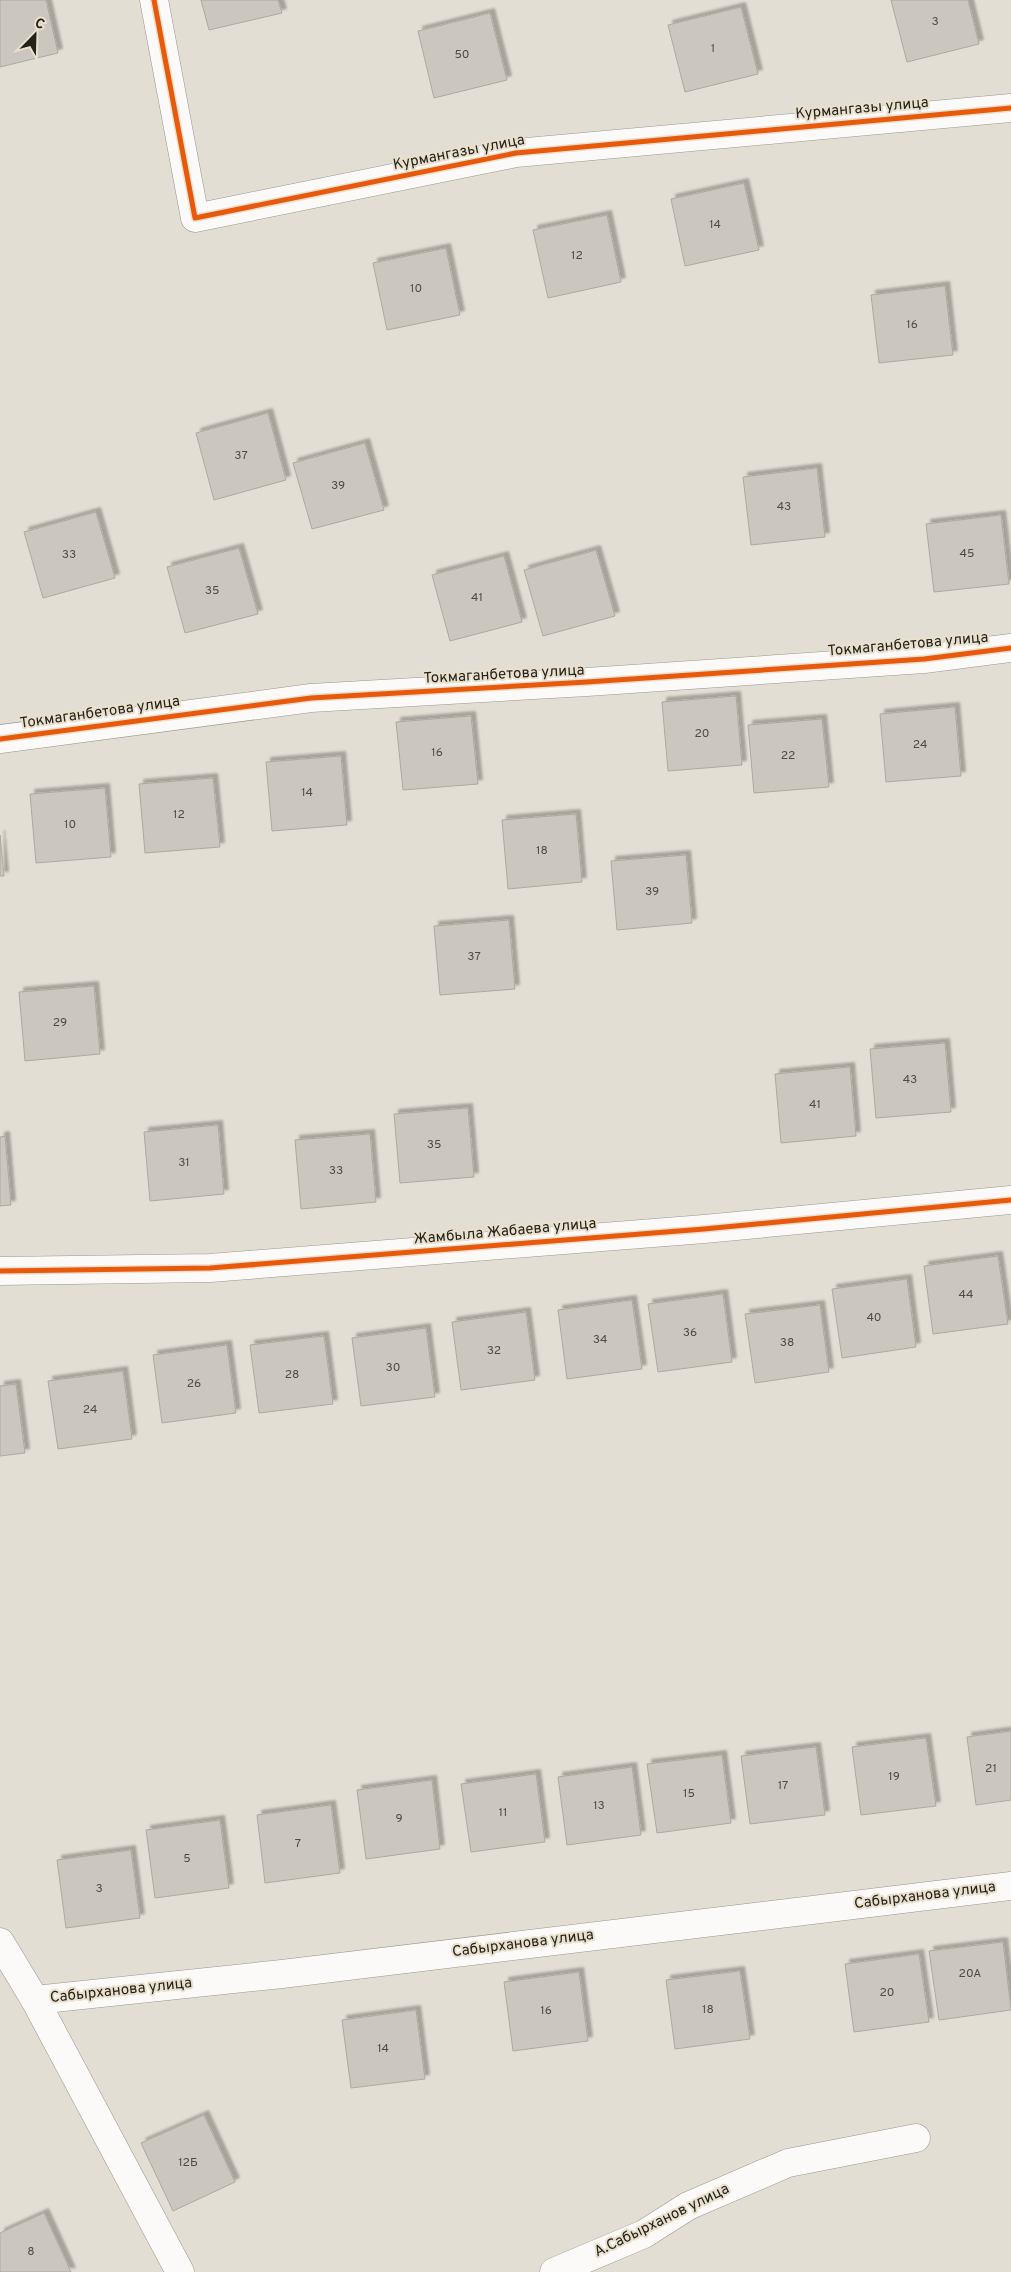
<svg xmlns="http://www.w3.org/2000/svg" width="1011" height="2272" viewBox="0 0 1011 2272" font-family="Overpass,sans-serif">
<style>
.building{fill:#cbc7bf;stroke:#ada9a0;filter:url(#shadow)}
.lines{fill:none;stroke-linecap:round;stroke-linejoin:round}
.minor-casing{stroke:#9a968f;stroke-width:29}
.minor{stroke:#fbfaf8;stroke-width:28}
.cycleway-casing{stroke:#e9e0cd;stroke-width:8}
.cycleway{stroke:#e8590c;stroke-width:5}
.labels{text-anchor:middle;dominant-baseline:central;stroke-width:4;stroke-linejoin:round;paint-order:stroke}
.number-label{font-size:12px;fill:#4f4c45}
.street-label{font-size:15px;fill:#25221b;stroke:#e9e0cd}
</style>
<defs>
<filter id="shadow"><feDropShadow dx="4.5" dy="-4.5" stdDeviation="1" flood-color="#0004"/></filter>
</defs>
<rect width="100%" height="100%" fill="#e3ded3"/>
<g class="building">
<path d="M0,0H46L58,53L0,67Z"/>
<path d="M201,0H278L282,13L209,30Z"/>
<path d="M891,0H968L979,44L907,62Z"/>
<path d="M741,7L758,74L685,92L668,25Z"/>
<path d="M490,13L507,80L434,98L418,31Z"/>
<path d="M744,183L759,250L685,266L671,199Z"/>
<path d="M607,215L621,282L548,298L533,230Z"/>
<path d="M446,248L460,315L387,330L373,263Z"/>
<path d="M945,286L953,355L879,363L871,295Z"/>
<path d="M268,413L286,480L214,500L196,433Z"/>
<path d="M365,443L384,510L312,529L293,463Z"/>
<path d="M817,468L825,537L751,545L743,477Z"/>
<path d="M96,512L115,578L43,598L24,532Z"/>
<path d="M1001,515L1009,584L934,592L926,524Z"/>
<path d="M239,548L258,614L185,633L167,567Z"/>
<path d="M596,550L615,616L543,636L524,570Z"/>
<path d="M504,556L522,622L450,641L432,575Z"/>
<path d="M736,696L742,765L668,771L662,702Z"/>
<path d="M955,707L961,776L886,782L880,714Z"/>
<path d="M471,716L478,784L403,790L396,722Z"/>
<path d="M822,719L829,787L754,793L748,725Z"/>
<path d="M341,756L347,825L272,831L266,762Z"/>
<path d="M213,778L220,847L145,853L139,784Z"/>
<path d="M105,788L111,857L36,863L30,794Z"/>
<path d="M576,814L582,882L508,889L502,820Z"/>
<path d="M0,835L4,876H0Z"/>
<path d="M686,855L692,923L617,930L611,861Z"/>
<path d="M509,920L515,989L440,995L434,926Z"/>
<path d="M94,986L100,1054L25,1061L19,992Z"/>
<path d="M945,1043L951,1112L876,1118L870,1049Z"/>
<path d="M850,1067L856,1136L781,1143L775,1074Z"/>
<path d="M468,1108L474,1177L400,1183L394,1114Z"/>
<path d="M218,1125L224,1194L150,1201L144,1132Z"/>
<path d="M370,1134L376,1202L301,1209L295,1140Z"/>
<path d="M5,1136L11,1205L0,1206V1137Z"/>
<path d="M998,1256L1008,1324L933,1334L924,1266Z"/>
<path d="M907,1279L916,1347L842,1358L832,1289Z"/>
<path d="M723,1294L732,1362L658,1372L648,1304Z"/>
<path d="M632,1300L642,1369L567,1379L558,1310Z"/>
<path d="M820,1305L829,1372L755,1383L745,1314Z"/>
<path d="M526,1312L535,1380L461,1390L452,1322Z"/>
<path d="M426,1328L435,1397L361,1406L352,1338Z"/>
<path d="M324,1336L333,1404L259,1413L250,1345Z"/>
<path d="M227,1345L236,1413L162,1423L153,1355Z"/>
<path d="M123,1371L132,1439L58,1449L48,1381Z"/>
<path d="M16,1384L25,1453L0,1456V1386Z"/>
<path d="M1011,1731V1800L976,1805L967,1737Z"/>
<path d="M926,1738L936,1806L861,1815L852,1747Z"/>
<path d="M816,1747L825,1815L750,1824L741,1756Z"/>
<path d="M722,1755L731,1823L657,1833L647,1764Z"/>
<path d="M632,1767L641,1835L567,1845L558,1777Z"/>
<path d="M536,1774L545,1842L471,1852L461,1784Z"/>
<path d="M432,1780L440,1849L366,1859L357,1790Z"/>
<path d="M331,1805L340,1873L265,1883L257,1815Z"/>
<path d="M220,1820L229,1888L155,1898L146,1830Z"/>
<path d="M131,1850L140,1918L66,1928L57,1860Z"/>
<path d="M1003,1942L1011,2010L939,2020L929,1951Z"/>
<path d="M919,1954L929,2022L854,2032L845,1964Z"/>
<path d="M740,1971L750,2039L675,2049L666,1980Z"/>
<path d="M579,1972L588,2041L513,2051L504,1982Z"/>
<path d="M416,2010L425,2079L351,2088L342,2020Z"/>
<path d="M204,2115L235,2182L173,2211L141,2143Z"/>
<path d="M44,2213L71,2272H0V2233Z"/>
</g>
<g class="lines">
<defs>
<g id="minor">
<path d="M154,0L195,218L516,153L1011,108"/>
<path d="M0,739L311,698L587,682L924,659L1011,648"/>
<path d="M0,1271L210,1268L704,1229L1011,1200"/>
<path d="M0,1942L35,2000L180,2272"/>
<path d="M35,2000L282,1974L1011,1886"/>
<path d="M554,2272L644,2234L688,2206L788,2163L916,2138"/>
</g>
</defs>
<use href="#minor" class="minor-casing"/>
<use href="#minor" class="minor"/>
<defs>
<g id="cycleway">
<path d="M154,0L195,218L516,153L1011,108"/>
<path d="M0,739L311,698L587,682L924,659L1011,648"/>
<path d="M0,1271L210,1268L704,1229L1011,1200"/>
</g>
</defs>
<use href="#cycleway" class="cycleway-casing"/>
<use href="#cycleway" class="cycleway"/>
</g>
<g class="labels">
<g class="number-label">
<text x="935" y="22">3</text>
<text x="713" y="49">1</text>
<text x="462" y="55">50</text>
<text x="715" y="225">14</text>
<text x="577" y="256">12</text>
<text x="416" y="289">10</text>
<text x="912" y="325">16</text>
<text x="241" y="456">37</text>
<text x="338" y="486">39</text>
<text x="784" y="507">43</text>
<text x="967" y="554">45</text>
<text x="69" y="555">33</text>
<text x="212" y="591">35</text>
<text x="477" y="598">41</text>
<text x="702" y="734">20</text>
<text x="920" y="745">24</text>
<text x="437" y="753">16</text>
<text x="788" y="756">22</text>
<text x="307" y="793">14</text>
<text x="179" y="815">12</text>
<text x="70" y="825">10</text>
<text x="542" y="851">18</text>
<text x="652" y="892">39</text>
<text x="474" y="957">37</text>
<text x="60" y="1023">29</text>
<text x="910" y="1080">43</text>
<text x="815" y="1105">41</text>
<text x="434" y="1145">35</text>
<text x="184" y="1163">31</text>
<text x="336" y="1171">33</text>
<text x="966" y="1295">44</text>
<text x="874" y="1318">40</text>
<text x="690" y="1333">36</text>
<text x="600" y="1340">34</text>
<text x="787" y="1343">38</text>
<text x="494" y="1351">32</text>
<text x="393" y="1368">30</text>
<text x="292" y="1375">28</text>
<text x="194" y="1384">26</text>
<text x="90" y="1410">24</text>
<text x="991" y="1769">21</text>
<text x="894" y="1777">19</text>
<text x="783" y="1786">17</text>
<text x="689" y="1794">15</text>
<text x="599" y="1806">13</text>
<text x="503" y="1813">11</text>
<text x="399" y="1819">9</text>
<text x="298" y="1844">7</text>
<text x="187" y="1859">5</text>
<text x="99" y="1889">3</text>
<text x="970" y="1974">20А</text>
<text x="887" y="1993">20</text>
<text x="708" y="2010">18</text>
<text x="546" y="2011">16</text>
<text x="383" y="2049">14</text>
<text x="188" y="2163">12Б</text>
<text x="31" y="2252">8</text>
</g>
<g class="street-label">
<text transform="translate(862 109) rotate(-5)">Курмангазы улица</text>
<text transform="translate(459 153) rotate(-11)">Курмангазы улица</text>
<text transform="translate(908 645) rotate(-5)">Токмаганбетова улица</text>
<text transform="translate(504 675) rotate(-3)">Токмаганбетова улица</text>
<text transform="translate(100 713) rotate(-8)">Токмаганбетова улица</text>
<text transform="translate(505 1232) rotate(-5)">Жамбыла Жабаева улица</text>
<text transform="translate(925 1896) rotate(-7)">Сабырханова улица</text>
<text transform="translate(523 1944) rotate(-7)">Сабырханова улица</text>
<text transform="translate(121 1991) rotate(-6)">Сабырханова улица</text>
<text transform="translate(662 2221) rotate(-26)">А.Сабырханов улица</text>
</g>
</g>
<g transform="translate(35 35) rotate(23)" stroke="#e9e0cd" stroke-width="4" paint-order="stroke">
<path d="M0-4L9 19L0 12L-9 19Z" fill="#25221b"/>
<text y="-8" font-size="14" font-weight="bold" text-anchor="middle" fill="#25221b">С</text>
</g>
</svg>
